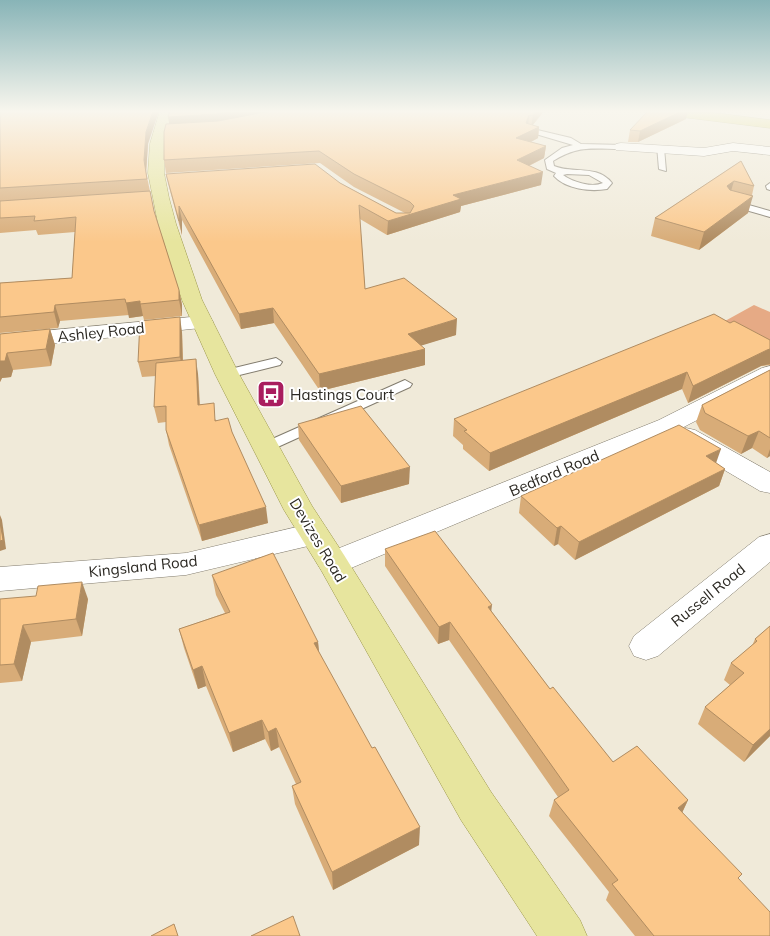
<svg xmlns="http://www.w3.org/2000/svg" width="770" height="936" viewBox="0 0 770 936" font-family="Mulish,sans-serif">
<style>
.green{fill:#e6aa85}
.lines{fill:none;stroke-linecap:round;stroke-linejoin:round}
.lane-casing{stroke:#827c6e;stroke-width:2}
.street-casing{stroke:#827c6e;stroke-width:1}
.primary-casing{stroke:#9b9749;stroke-width:1}
.highway-casing{stroke:#9b9749;stroke-width:1}
.lane{fill:#fff;fill-rule:evenodd}
.street{fill:#fff;fill-rule:evenodd}
.primary{fill:#e7e59e;fill-rule:evenodd}
.highway{fill:#d7d35e;fill-rule:evenodd}
.wall{fill:#d8ac78}
.shaded-wall{fill:#b08c61}
.building{fill:#fbc88b;stroke:#b08c61}
.labels{text-anchor:middle;dominant-baseline:central;stroke-width:4;stroke-linejoin:round;paint-order:stroke}
.street-label{font-size:15px;fill:#2b2822;stroke:#fff}
.poi-label{font-size:15px;fill:#2b2822;stroke:#fff;text-anchor:start}
</style>
<rect width="100%" height="100%" fill="#f0ead9"/>
<path class="green" d="M754,305L770,312V349L725,321Z"/>
<g class="lines">
<defs>
<g id="lane">
<path d="M529,128L571,138L581,144L624,145L625,147L621,149C592,149 579,145 553,161L554,166C573,174 597,164 612,183L607,189C590,192 566,189 554,176L556,173L547,169L545,160L562,148L573,145L529,132ZM567,174L589,175L603,183C591,188 573,182 563,175Z"/>
<path d="M657,146L664,148L666,171L659,169Z"/>
<path d="M770,183V190L767,189L766,186Z"/>
<path d="M731,200L770,211V217L728,205L726,203Z"/>
<path d="M276,358L282,362L280,365L227,378L221,374L222,371Z"/>
<path d="M405,380L412,384L410,387L271,450H261L259,447L261,444Z"/>
</g>
<g id="street">
<path d="M621,143L704,148L733,143L770,147V155L733,151L704,156L616,150L614,147L616,144Z"/>
<path d="M202,316L210,317L213,322L210,327L0,349V335Z"/>
<path d="M770,366V382L678,430L686,428L695,430L770,472V493L760,491L677,442L673,436L676,431L344,571L333,574L322,571L317,563L322,555L659,420L762,368Z"/>
<path d="M314,523L325,526L329,534L325,542L186,575L0,591V567L186,553Z"/>
<path d="M770,534V562L658,656L646,660L634,656L629,646L634,636L759,537Z"/>
</g>
<path id="primary" d="M160,111H173L164,144V173L169,198L176,224L202,300L239,374L312,506L344,555L491,792L580,920L587,936H537L461,820L321,570L284,510L215,374L182,300L158,224L153,198L148,173L150,144Z"/>
<path id="highway" d="M659,111H700L770,120V128L665,115Z"/>
</defs>
<use href="#lane" class="lane-casing"/>
<use href="#street" class="street-casing"/>
<use href="#primary" class="primary-casing"/>
<use href="#highway" class="highway-casing"/>
<use href="#lane" class="lane"/>
<use href="#street" class="street"/>
<use href="#primary" class="primary"/>
<use href="#highway" class="highway"/>
</g>
<g class="wall">
<path d="M0,111L148,144L146,172L154,211L179,290L182,305V316L144,320L143,316L129,318V315L60,321L58,328L0,333V283L72,278L75,232L38,235L36,230L0,233Z"/>
<path d="M170,111H544L533,125L539,127L538,138L531,142L546,146L544,158L529,166L541,185L461,206L460,212L387,235L360,219L365,289L456,335L421,345L425,365L320,391L274,323L241,329L182,220V235L169,187L166,174L340,183L396,213H405L354,187L320,163L166,173L164,160L170,124L168,117Z"/>
<path d="M686,119L638,142H628L630,130Z"/>
<path d="M741,161L754,186L748,213L699,250L651,236L655,218Z"/>
<path d="M730,323L770,340V365L761,366L688,403L682,389L489,471L463,449V445L453,436L454,419Z"/>
<path d="M50,329L55,345L51,366L13,370L11,377L2,378L0,382V334Z"/>
<path d="M182,332L183,360L198,374L200,404L216,420L232,432L268,523L202,541L169,445L166,430V422L158,423L154,407L156,376L142,377L138,362Z"/>
<path d="M770,370V456L767,458L752,448L741,454L700,430L696,422L702,405Z"/>
<path d="M298,424L409,484L341,503L299,440Z"/>
<path d="M716,463L725,469L719,486L575,560L558,544L554,546L519,513L521,496Z"/>
<path d="M385,549L492,612L550,689L613,762L688,800L682,813L739,879L770,936H635L606,900L609,892L549,816L554,800L558,797L449,640L438,644L385,566Z"/>
<path d="M212,575L318,642L319,653L419,845L333,890L295,804L292,786L296,784L279,747L271,751L265,739L233,752L206,686L198,689L184,648L179,629L225,613L216,595Z"/>
<path d="M0,599H88L82,636L31,642L22,681L0,683Z"/>
<path d="M770,626V736L744,762L698,724L705,707L730,685L724,680L731,663L752,646L755,639Z"/>
</g>
<g class="shaded-wall">
<path d="M153,111H159L148,144L146,173L144,160L146,132Z"/>
<path d="M229,111H286L170,128L168,117Z"/>
<path d="M536,111H544L531,127L533,115Z"/>
<path d="M682,111H688L686,119L638,142L640,131Z"/>
<path d="M529,115L528,127H539L538,138L515,150L516,138L526,123Z"/>
<path d="M546,146L544,158L516,172L517,160Z"/>
<path d="M543,172L541,185L461,206L460,212L387,235L388,221L453,201V195Z"/>
<path d="M734,181L729,198L727,186Z"/>
<path d="M753,196L748,213L699,250L704,232Z"/>
<path d="M179,206L182,220V235L179,221Z"/>
<path d="M179,290L182,305V316L179,300Z"/>
<path d="M140,301L143,316L129,318L126,303Z"/>
<path d="M55,305L60,321L58,328L54,312Z"/>
<path d="M273,308L274,323L241,329L239,314Z"/>
<path d="M180,317L182,332L183,373L180,357Z"/>
<path d="M457,319L456,335L407,350L408,334Z"/>
<path d="M50,329L55,345L51,366L46,349Z"/>
<path d="M425,349V365L320,391L319,374Z"/>
<path d="M770,349V364L761,366L688,403L693,386L767,350Z"/>
<path d="M7,353L13,370L11,377L2,378L0,382V361Z"/>
<path d="M196,359L198,374L200,420L198,405Z"/>
<path d="M687,372L682,389L489,471L490,453Z"/>
<path d="M759,431L752,448L741,454L748,436Z"/>
<path d="M721,449L715,466L706,456Z"/>
<path d="M770,449V456L767,458Z"/>
<path d="M410,467L409,484L341,503V486Z"/>
<path d="M725,469L719,486L575,560L579,542Z"/>
<path d="M266,507L268,523L202,541L199,525Z"/>
<path d="M0,515L2,520L6,549L0,551Z"/>
<path d="M561,526L558,544L554,546L557,528Z"/>
<path d="M82,582L88,599L82,636L76,619Z"/>
<path d="M492,605L490,622L488,607Z"/>
<path d="M450,622L449,640L438,644L439,627Z"/>
<path d="M23,625L31,642L22,681L14,664Z"/>
<path d="M318,642L320,661L314,643Z"/>
<path d="M202,666L206,686L198,689L193,670Z"/>
<path d="M262,720L265,739L233,752L229,733Z"/>
<path d="M276,728L279,747L271,751L268,732Z"/>
<path d="M770,729V736L744,762L753,745Z"/>
<path d="M688,800L680,817L678,808Z"/>
<path d="M420,827L419,845L333,890L332,872Z"/>
</g>
<g class="building">
<path d="M0,111H153L146,132L144,160L147,179L0,188Z"/>
<path d="M170,111H229L217,114L168,117Z"/>
<path d="M270,111H536L533,115H529L526,123L539,127L516,138L546,146L517,160L543,172L453,195L461,199L388,221L359,205L365,289L404,278L457,319L408,334L425,349L319,374L273,308L239,314L179,206V221L166,174L315,164L340,183L396,213H410L414,206L410,202L354,174L319,151L164,160V132L166,124L218,121Z"/>
<path d="M648,111H682L640,131L630,130Z"/>
<path d="M741,161L754,186L734,181L727,186L730,190L753,196L704,232L655,218Z"/>
<path d="M150,191L154,211L179,290V300L140,304V301L126,303L125,299L55,305L54,312L0,317V283L72,278L76,217L34,221L35,216L0,218V201Z"/>
<path d="M714,314L730,323L734,321L770,340V349L767,350L693,386L687,372L490,453L464,431L467,430L454,419Z"/>
<path d="M180,317V357L138,362L140,321Z"/>
<path d="M50,329L46,349L7,353L5,361H0V334Z"/>
<path d="M196,359L198,405L214,403L215,421L228,418L232,432L266,507L199,525L166,430V406L154,407L156,363Z"/>
<path d="M770,370V438L759,431L748,436L705,413L702,405Z"/>
<path d="M361,406L410,467L341,486L298,424Z"/>
<path d="M679,425L721,449L706,456L725,469L579,542L561,526L557,528L521,496Z"/>
<path d="M0,522L3,540L0,541Z"/>
<path d="M435,531L492,605L488,607L550,689L553,687L613,762L637,746L688,800L678,808L742,874L738,878L770,912V936H654L612,884L618,880L554,800L569,790L450,622L439,627L385,549Z"/>
<path d="M273,553L318,642L314,643L372,748L375,747L420,827L332,872L292,786L301,782L276,728L268,732L262,720L229,733L202,666L193,670L179,629L230,612L212,575Z"/>
<path d="M82,582L76,619L23,625L14,664L0,665V599L36,596L38,586Z"/>
<path d="M770,626V729L753,745L705,707L744,673L731,663L757,641L755,639Z"/>
<path d="M293,916L300,936H251Z"/>
<path d="M174,924L178,936H151Z"/>
</g>
<linearGradient id="sky" x2="0" y2="1"><stop stop-color="#88b4b7"/><stop offset="0.46" stop-color="#f8f6ee"/><stop offset="1" stop-color="#f8f6ee" stop-opacity="0"/></linearGradient>
<rect width="770" height="242" fill="url(#sky)"/>
<defs>
<symbol id="bus-square" viewBox="-11 -11 22 22"><rect x="-9" y="-9" width="18" height="18" rx="4" fill="#a91d5f" stroke="#fff"/><path d="M-5-6H5V4H4V6H2V4H-2V6H-4V4H-5ZM-3.5-4V0h7V-4ZM-3.5 1.2v1.5H-2V1.2ZM2 1.2v1.5H3.5V1.2Z" fill="#fff"/></symbol>
</defs>
<g fill-rule="evenodd">
<use href="#bus-square" x="255" y="378" width="32" height="32"/>
</g>
<g class="labels">
<g class="street-label">
<text transform="translate(101 332) rotate(-6)">Ashley Road</text>
<text transform="translate(554 473) rotate(-23)">Bedford Road</text>
<text transform="translate(318 540) rotate(59)">Devizes Road</text>
<text transform="translate(143 566) rotate(-6)">Kingsland Road</text>
<text transform="translate(708 595) rotate(-39)">Russell Road</text>
</g>
<g class="poi-label">
<text x="290" y="394">Hastings Court</text>
</g>
</g>
</svg>
